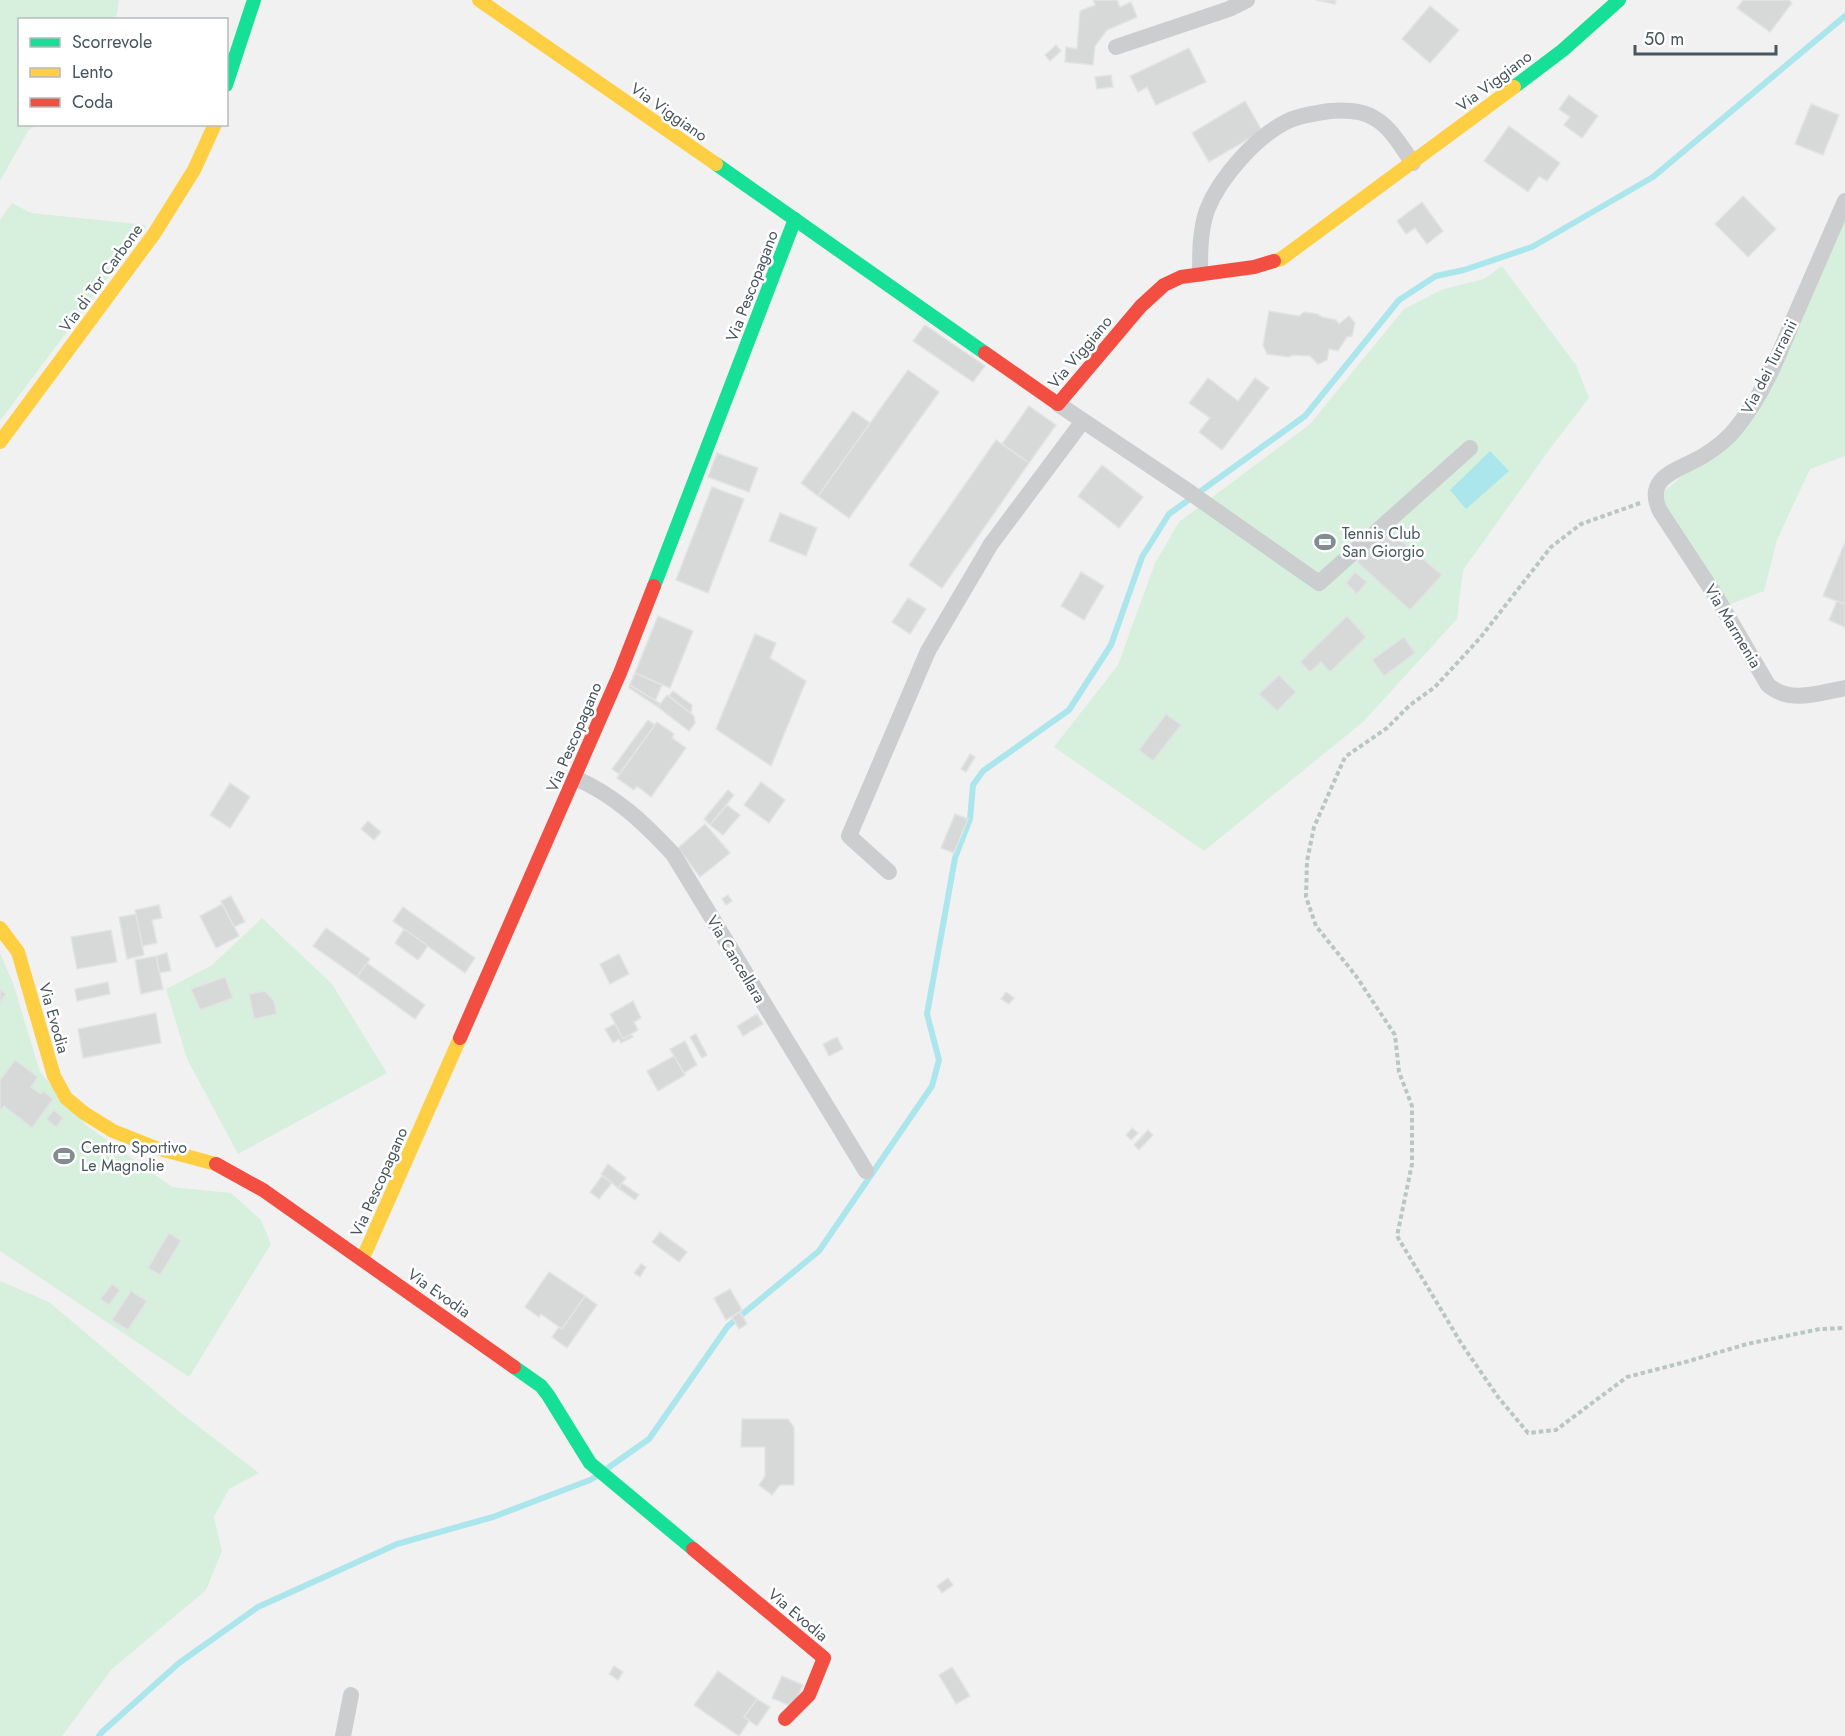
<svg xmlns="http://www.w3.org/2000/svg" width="1845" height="1736" viewBox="0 0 1845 1736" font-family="Jost,sans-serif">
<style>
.green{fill:#d6f0dd}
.water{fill:#abe6ed}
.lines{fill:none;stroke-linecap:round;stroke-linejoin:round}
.stream{stroke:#abe6ed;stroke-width:6}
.building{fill:#d7d9d9;stroke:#e2e3e4;stroke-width:1.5}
.path{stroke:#b9c6c1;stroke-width:4;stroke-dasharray:4.5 3;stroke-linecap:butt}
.street{stroke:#cbcdcf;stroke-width:16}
.fast{stroke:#16e098;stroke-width:14}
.slow{stroke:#ffcf43;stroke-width:14}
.jam{stroke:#f24e42;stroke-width:14}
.labels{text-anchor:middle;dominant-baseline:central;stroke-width:5;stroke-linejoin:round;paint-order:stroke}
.street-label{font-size:16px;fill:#48565d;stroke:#fff}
.poi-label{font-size:16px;fill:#48565d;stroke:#fff;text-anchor:start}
</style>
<rect width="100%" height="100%" fill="#f1f1f1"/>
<g class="green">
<path d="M0,0H119L116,19L20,20V124L36,125L28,131L0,181Z"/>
<path d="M12,203L31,213L147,225L0,421V220Z"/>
<path d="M1845,212V456L1810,469L1777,540L1764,591L1723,607L1655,499L1724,441L1790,328Z"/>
<path d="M1502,266L1576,365L1589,398L1552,446L1463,570L1457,619L1363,722L1204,851L1054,747L1118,665L1155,563L1179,522L1310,424L1404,309L1443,289L1484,279Z"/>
<path d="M262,918L332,984L387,1073L238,1154L187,1059L166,989L211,966Z"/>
<path d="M0,953L13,983L40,1072L86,1125L172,1187L231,1193L261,1220L271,1244L189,1377L0,1251Z"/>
<path d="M0,1281L49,1302L176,1409L259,1473L229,1489L214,1517L222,1551L206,1590L111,1670L62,1736H0Z"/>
</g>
<path class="water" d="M1490,451L1509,471L1466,509L1450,490Z"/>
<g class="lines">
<g class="stream">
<path d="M605,1470L649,1439L728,1326L819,1251L932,1086L939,1060L927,1014L955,858L970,819L973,785L983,771L1069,710L1111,645L1142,557L1169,514L1305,416L1399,300L1436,276L1464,270L1532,247L1653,177L1845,16"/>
<path d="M99,1736L102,1732L179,1663L258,1607L397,1544L493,1517L590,1480L597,1476"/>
</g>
</g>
<g class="building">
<path d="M1093,0H1117L1120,7L1131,2L1137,17L1107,30L1095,46L1093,65L1065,62L1066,47L1077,49L1080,11L1095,5Z"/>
<path d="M1316,0H1336L1335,4Z"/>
<path d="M1743,0H1789L1792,3L1770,32L1737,8Z"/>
<path d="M1430,6L1459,30L1430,63L1402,39Z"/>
<path d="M1056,45L1061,51L1050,61L1045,55Z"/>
<path d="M1189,48L1206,82L1156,105L1147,87L1138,92L1130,76Z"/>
<path d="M1111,75L1113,87L1097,89L1095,77Z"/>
<path d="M1569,95L1598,116L1582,138L1564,125L1570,117L1559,109Z"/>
<path d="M1245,101L1262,131L1209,162L1192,133Z"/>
<path d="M1811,104L1839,115L1823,155L1795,144Z"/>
<path d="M1509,126L1560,163L1547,181L1539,176L1528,192L1484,161Z"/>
<path d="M1743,196L1776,229L1748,257L1715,224Z"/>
<path d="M1422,202L1443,231L1427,244L1415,228L1406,234L1397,221Z"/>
<path d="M1269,311L1299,316L1304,312L1317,314L1322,317L1336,320L1339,324L1349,316L1355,323L1352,336L1347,337L1338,351L1329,349L1327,360L1318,364L1310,356L1293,355L1289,357L1267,354L1263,345Z"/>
<path d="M925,325L985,366L973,382L913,341Z"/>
<path d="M908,370L939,392L849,518L818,496Z"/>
<path d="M1208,378L1238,401L1255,378L1269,388L1222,450L1199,432L1210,418L1189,403Z"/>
<path d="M1029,406L1056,425L1029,463L1002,444Z"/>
<path d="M853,411L870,423L818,496L801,483Z"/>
<path d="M996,440L1029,463L942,588L909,565Z"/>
<path d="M717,453L758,468L749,492L708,477Z"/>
<path d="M1102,465L1143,497L1119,528L1078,496Z"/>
<path d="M712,487L744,499L708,593L676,580Z"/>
<path d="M780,513L817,528L806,556L769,541Z"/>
<path d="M1386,528L1442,575L1410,610L1357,562Z"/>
<path d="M1845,542V604L1823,596Z"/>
<path d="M1081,572L1104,586L1084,620L1061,606Z"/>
<path d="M1355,572L1367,582L1357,594L1346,583Z"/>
<path d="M908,598L926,609L910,634L892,622Z"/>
<path d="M1837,601L1845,604V627L1829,620Z"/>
<path d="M658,616L693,631L670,688L635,673Z"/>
<path d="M1347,616L1366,637L1330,672L1321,662L1310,672L1300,662Z"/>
<path d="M755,634L776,643L770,658L806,681L771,766L716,729Z"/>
<path d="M1404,637L1415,653L1384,676L1372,660Z"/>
<path d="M635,673L662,685L655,701L630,685Z"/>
<path d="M1279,675L1296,692L1277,711L1259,694Z"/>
<path d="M630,685L661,704L658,707L629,688Z"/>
<path d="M673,691L692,705L691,713L669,696Z"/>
<path d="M667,695L694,716L695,723L689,731L658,707Z"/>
<path d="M1166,714L1181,725L1153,761L1139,750Z"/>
<path d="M648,720L655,725L619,774L612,769Z"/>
<path d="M657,722L674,734L672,738L686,748L651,797L637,786L634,790L617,778Z"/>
<path d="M970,754L975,757L966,772L961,769Z"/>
<path d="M761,782L785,800L769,823L744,805Z"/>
<path d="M230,783L250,797L230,828L210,815Z"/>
<path d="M728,790L734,795L710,825L704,819Z"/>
<path d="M727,805L740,815L723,835L710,825Z"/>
<path d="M955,814L968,819L954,853L941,848Z"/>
<path d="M368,821L381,832L374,840L361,829Z"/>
<path d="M705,824L730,853L700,877L678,848Z"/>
<path d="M728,895L732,901L726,905L722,899Z"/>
<path d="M231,896L245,922L234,927L221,901Z"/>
<path d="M222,904L239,936L216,948L200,916Z"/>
<path d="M159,905L162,918L152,920L157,943L142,946L135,910Z"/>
<path d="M403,907L475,958L465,973L393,921Z"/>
<path d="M136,914L144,955L127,959L119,917Z"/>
<path d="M326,928L370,959L357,977L313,946Z"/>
<path d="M404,929L428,946L418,960L395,943Z"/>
<path d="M111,930L117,962L77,969L71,937Z"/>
<path d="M167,953L171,971L159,973L156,956Z"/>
<path d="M619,954L629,974L610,984L600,964Z"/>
<path d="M156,956L163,989L141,994L135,960Z"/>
<path d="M367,963L425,1005L415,1019L357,977Z"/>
<path d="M225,977L233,998L200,1010L191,989Z"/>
<path d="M108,982L110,994L77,1001L75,989Z"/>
<path d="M0,989L6,994L0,1003Z"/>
<path d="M265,991L274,1001L277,1014L254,1019L249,994Z"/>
<path d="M1006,992L1014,998L1009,1004L1001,999Z"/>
<path d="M633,1001L641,1018L634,1022L638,1030L623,1039L610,1014Z"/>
<path d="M156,1013L161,1043L83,1058L78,1029Z"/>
<path d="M757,1014L763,1024L743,1036L737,1026Z"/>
<path d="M615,1024L623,1039L631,1034L633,1037L621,1043L619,1039L613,1043L605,1029Z"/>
<path d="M696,1034L707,1055L702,1058L690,1037Z"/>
<path d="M837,1037L843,1049L829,1056L823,1044Z"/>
<path d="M685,1041L697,1065L684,1073L670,1049Z"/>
<path d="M674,1056L685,1075L658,1091L647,1071Z"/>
<path d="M15,1060L38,1077L31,1087L41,1094L43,1091L53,1099L32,1128L4,1106L0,1111V1080Z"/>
<path d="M54,1110L63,1118L56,1127L46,1119Z"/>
<path d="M1132,1128L1138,1133L1131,1140L1126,1135Z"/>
<path d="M1148,1130L1153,1135L1139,1150L1134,1145Z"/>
<path d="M608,1164L626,1178L618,1188L601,1174Z"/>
<path d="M602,1176L612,1183L599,1199L590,1192Z"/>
<path d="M622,1183L639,1195L635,1200L618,1188Z"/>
<path d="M660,1232L687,1252L679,1262L652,1242Z"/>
<path d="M169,1233L181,1241L160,1275L148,1268Z"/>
<path d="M641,1264L646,1267L640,1277L634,1273Z"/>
<path d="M549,1272L585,1296L562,1329L541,1314L539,1317L525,1307Z"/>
<path d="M112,1284L120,1290L109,1305L100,1299Z"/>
<path d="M730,1289L742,1310L726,1320L714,1298Z"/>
<path d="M131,1291L147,1301L128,1330L112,1320Z"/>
<path d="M585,1296L597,1305L567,1348L552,1337L559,1327L562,1329Z"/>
<path d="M740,1312L747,1324L739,1329L732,1317Z"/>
<path d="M742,1419H788L794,1427V1485H780L772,1495L759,1485L765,1476V1447H741Z"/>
<path d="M948,1578L953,1585L942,1593L937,1586Z"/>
<path d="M614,1666L623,1672L618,1680L609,1674Z"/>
<path d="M952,1667L970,1696L956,1704L939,1675Z"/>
<path d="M718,1671L757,1699L744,1717L749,1721L739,1736L694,1705Z"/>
<path d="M782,1676L803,1685L793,1707L772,1698Z"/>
<path d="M757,1699L770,1707L757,1726L744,1717Z"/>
</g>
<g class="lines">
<path class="path" d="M1640,503L1581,524L1551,547L1480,638L1435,687L1410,705L1387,728L1345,757L1314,827L1307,861L1306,897L1316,926L1356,976L1395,1035L1399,1072L1412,1106V1164L1397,1236L1461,1343L1498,1397L1528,1433L1556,1430L1627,1377L1689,1361L1747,1344L1820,1329L1845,1328"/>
<g class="street">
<path d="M1116,47L1229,9L1247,0"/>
<path d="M1845,201C1828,240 1811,279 1794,318C1779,355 1763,395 1737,427C1728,439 1716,448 1703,456C1680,470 1643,476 1660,511L1717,598L1768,685C1790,704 1819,693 1845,688"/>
<path d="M1200,274C1200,252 1200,230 1207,210C1220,177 1257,135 1290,120C1302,115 1316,113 1330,111C1344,110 1362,110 1374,118C1391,127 1402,148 1413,163"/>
<path d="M1058,404L1185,489L1319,583L1470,448"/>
<path d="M575,778C615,795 644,823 673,854L866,1171"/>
<path d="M889,872L849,836L928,651L991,544L1083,421"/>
<path d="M343,1736L351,1695"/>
</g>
<g class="fast">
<path d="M226,85L254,0"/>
<path d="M1514,87L1563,50L1619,0"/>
<path d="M716,164L985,353"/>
<path d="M654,586L795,219"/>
<path d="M514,1367L541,1386L548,1395L590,1463L693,1549"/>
</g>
<g class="slow">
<path d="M479,0L716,164"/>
<path d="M1274,261L1281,259L1514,87"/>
<path d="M0,442L154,234L194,170L215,124"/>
<path d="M0,928L18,952L54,1076L66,1098L84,1113L113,1131L156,1148L216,1164"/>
<path d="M362,1260L460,1038"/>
</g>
<g class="jam">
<path d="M985,353L1058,404L1141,306L1164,285L1181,277L1254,267L1274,261"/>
<path d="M460,1038L620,673L654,586"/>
<path d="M216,1164L263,1190L514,1367"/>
<path d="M693,1549L824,1658L809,1695L785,1719"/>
</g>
</g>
<defs>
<symbol id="stadium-bare" viewBox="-9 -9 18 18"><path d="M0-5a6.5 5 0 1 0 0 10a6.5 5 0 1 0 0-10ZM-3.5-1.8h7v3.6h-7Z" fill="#838c91" stroke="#fff" stroke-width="2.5" paint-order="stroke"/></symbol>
</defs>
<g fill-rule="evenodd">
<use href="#stadium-bare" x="1310" y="527" width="30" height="30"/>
<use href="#stadium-bare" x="49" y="1141" width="30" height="30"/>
</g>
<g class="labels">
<g class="street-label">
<text transform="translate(1494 81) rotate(-37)">Via Viggiano</text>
<text transform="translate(669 112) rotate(35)">Via Viggiano</text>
<text transform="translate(101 278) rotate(-54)">Via di Tor Carbone</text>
<text transform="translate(752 286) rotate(-69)">Via Pescopagano</text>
<text transform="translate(1080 352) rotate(-50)">Via Viggiano</text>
<text transform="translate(1769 367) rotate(-63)">Via dei Turranii</text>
<text transform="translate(1733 626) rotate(59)">Via Marmenia</text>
<text transform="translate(574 737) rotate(-67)">Via Pescopagano</text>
<text transform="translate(736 959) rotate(59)">Via Cancellara</text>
<text transform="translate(54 1018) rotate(74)">Via Evodia</text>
<text transform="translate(379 1182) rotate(-66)">Via Pescopagano</text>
<text transform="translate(439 1293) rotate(35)">Via Evodia</text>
<text transform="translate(798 1615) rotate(40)">Via Evodia</text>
</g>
<g class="poi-label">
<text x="1342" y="533">Tennis Club<tspan x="1342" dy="18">San Giorgio</tspan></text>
<text x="81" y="1147">Centro Sportivo<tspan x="81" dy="18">Le Magnolie</tspan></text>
</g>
</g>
<rect x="18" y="18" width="210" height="108" fill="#ffffff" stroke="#b6bbbe" stroke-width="1.5"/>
<rect x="30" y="38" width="30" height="9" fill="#16e098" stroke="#b6bbbe" stroke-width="1.5"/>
<text x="72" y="48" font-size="18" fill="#48565d">Scorrevole</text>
<rect x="30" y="68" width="30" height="9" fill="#ffcf43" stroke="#b6bbbe" stroke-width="1.5"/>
<text x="72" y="78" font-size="18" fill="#48565d">Lento</text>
<rect x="30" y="98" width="30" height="9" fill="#f24e42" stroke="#b6bbbe" stroke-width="1.5"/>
<text x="72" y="108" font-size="18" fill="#48565d">Coda</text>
<path d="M1635 45v9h141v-9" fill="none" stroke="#48565d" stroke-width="3"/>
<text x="1644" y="45" font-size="18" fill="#48565d" stroke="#ffffff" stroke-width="4.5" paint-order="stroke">50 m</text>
</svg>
